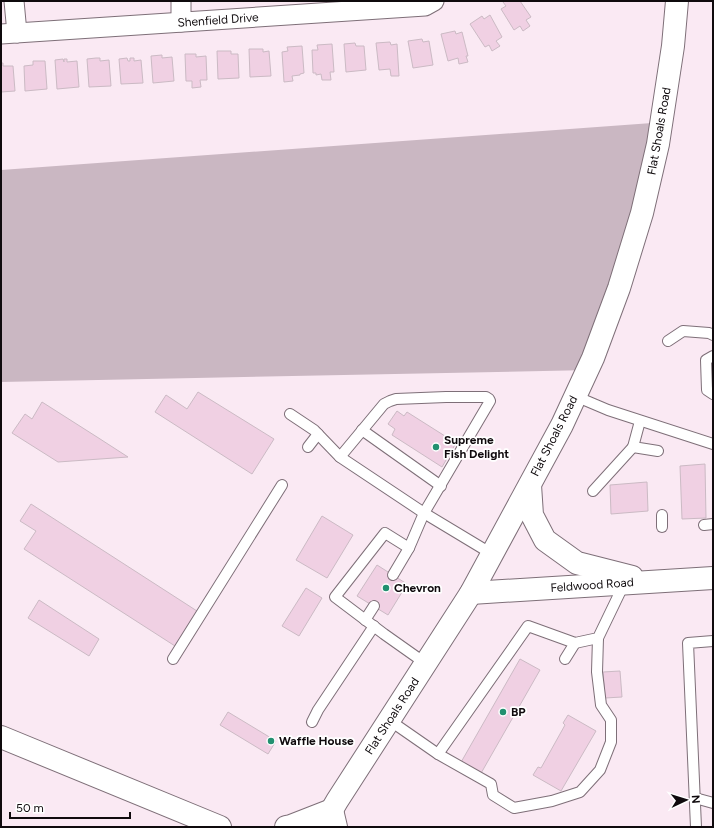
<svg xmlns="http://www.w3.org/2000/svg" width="714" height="828" viewBox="0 0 714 828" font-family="Figtree,sans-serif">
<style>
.green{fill:#cab7c2}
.building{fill:#f0d0e3;stroke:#cbbac4}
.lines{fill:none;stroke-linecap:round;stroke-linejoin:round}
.service-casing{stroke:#7e6f78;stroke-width:12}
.minor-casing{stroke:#7e6f78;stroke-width:21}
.tertiary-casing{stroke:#7e6f78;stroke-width:24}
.motorway-casing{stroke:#7e6f78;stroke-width:24}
.service{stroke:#fff;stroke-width:10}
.minor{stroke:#fff;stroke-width:19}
.tertiary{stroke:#fff;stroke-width:22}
.motorway{stroke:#fff;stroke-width:22}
.poi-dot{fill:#229070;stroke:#fff;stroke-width:1.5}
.labels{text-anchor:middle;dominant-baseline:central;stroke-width:3.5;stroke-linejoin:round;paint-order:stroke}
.street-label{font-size:12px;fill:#0f0a0d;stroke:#fff}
.poi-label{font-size:12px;font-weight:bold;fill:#0f0a0d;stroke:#fff;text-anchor:start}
</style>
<rect width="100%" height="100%" fill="#fae9f3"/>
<path class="green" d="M652,123L636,273L591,370L1,382V170Z"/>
<g class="building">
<path d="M505,1H520L531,17L526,20L530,26L523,31L520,26L514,30L501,9L506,6L503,2Z"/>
<path d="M490,15L502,37L496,41L500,46L492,51L489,45L485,47L470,24L482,16L484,19Z"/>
<path d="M455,31L456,34L462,32L468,56H466L468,62L459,64L458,58L448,61L441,34Z"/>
<path d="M422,39L423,42L429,41L433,65L413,68L408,41Z"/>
<path d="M390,42L391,45L397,44L399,76H391L390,69L379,70L376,43Z"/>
<path d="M355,43L356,46H364L366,70L346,72L344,44Z"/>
<path d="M332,44L334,72H330L331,80H322L321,74L316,75V73H313L312,50H318L317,45Z"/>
<path d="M302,46L304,73L300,74V75L292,76L293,81L284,82L282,52L288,51L287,47Z"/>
<path d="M249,49H263V52L269,51L271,76L250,77Z"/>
<path d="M217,51H231V54H238L239,78L218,79Z"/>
<path d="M185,54H196V57L206,56L207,80H200L201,87L192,88V81H186Z"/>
<path d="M162,55V58L172,57L174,81L153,83L151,56Z"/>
<path d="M96,58H100V61L109,60L111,86L89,87L87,59Z"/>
<path d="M127,58L128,61H130V58H134V61L141,60L143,83L121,84L119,59Z"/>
<path d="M63,59L64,62V59H67V62L77,61L79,87L57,89L55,60Z"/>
<path d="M33,61H45L47,89L25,91L24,66L33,65Z"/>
<path d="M1,63H3V66H13L15,91L1,92Z"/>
<path d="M198,392L274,439L252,474L155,412L166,395L187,409Z"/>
<path d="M42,402L97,437L128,457L58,462L12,433L25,414L32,419Z"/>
<path d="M397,411L404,416L407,412L456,443L442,467L392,435L395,429L388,424Z"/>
<path d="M705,464L706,518L682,519L680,466Z"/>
<path d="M647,482L648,511L611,514L610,485Z"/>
<path d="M31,504L197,611L175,646L24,549L36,531L20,521Z"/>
<path d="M322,516L353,535L327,578L296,560Z"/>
<path d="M377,565L407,584L388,615L357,596Z"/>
<path d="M306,588L322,598L299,636L282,626Z"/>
<path d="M39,600L99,639L89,656L28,618Z"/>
<path d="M520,659L540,670L480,775L460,764Z"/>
<path d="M620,671L622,697L605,698L603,672Z"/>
<path d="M228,712L276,741L268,754L220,725Z"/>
<path d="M568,715L596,731L561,791L533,775L538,767L541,768L565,725L563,723Z"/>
</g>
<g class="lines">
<defs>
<g id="service">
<path d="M668,341L683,331L709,333L713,335"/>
<path d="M713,356L706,360L707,390L713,394"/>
<path d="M575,396L608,410L713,444"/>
<path d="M290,414L314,430L340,457L424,513L492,554"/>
<path d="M640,421L633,447L658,451"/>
<path d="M362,430L441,486"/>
<path d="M308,447L318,434"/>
<path d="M340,457L384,404L390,401L396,399L446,397H486L489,399L490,401L424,513L409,548L385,533L335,597L384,634L425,663"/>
<path d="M593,491L633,447"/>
<path d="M662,515V527"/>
<path d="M704,525L713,524"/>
<path d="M393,575L409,548"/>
<path d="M365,620L374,606"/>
<path d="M173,659L282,485"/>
<path d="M565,659L575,643"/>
<path d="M389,720L438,754L491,784L493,795L514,808L552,801L580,792L600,770L611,742V720L601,705L597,672L598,638"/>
<path d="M312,722L318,710L374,626"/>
<path d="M438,754L528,626L575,643L598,638L624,584"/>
<path d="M695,798L713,803"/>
<path d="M696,827L688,643L713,641"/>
</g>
<g id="minor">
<path d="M14,1L17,33"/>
<path d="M181,1V22"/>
<path d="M1,34L425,6L434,1"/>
</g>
<g id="tertiary">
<path d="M530,485L532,515L545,540L577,563L632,577"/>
<path d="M471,593L713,578"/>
<path d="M322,827L337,801L471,593L562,425L593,358L619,288L642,213L658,144L673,46L677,1"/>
</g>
<g id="motorway">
<path d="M1,737L220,827"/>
<path d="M286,827L291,826L332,810L336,827"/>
</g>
</defs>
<use href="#service" class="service-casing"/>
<use href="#minor" class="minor-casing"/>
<use href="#tertiary" class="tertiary-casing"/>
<use href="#motorway" class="motorway-casing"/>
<use href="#service" class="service"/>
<use href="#minor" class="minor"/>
<use href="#tertiary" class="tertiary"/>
<use href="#motorway" class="motorway"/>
</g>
<g class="poi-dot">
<circle cx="436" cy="447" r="4"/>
<circle cx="386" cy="588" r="4"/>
<circle cx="503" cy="712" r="4"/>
<circle cx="271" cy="741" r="4"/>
</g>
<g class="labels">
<g class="street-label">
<text transform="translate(218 20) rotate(-4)">Shenfield Drive</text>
<text transform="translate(659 131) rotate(-80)">Flat Shoals Road</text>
<text transform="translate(554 436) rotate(-63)">Flat Shoals Road</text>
<text transform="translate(592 585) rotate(-4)">Feldwood Road</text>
<text transform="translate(392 716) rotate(-57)">Flat Shoals Road</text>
</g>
<g class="poi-label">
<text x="444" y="440">Supreme<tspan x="444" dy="14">Fish Delight</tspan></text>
<text x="394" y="588">Chevron</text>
<text x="511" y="712">BP</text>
<text x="279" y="741">Waffle House</text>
</g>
</g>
<rect width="714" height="828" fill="none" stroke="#0f0a0d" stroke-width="4"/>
<g transform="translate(686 800) rotate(86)" stroke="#ffffff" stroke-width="3" paint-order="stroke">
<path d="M0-3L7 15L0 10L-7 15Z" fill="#0f0a0d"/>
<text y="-6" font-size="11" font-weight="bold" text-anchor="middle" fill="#0f0a0d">N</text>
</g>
<path d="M10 812v6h120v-6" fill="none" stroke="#0f0a0d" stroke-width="2"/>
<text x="16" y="812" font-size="12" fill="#0f0a0d" stroke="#ffffff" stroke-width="3" paint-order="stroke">50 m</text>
</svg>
